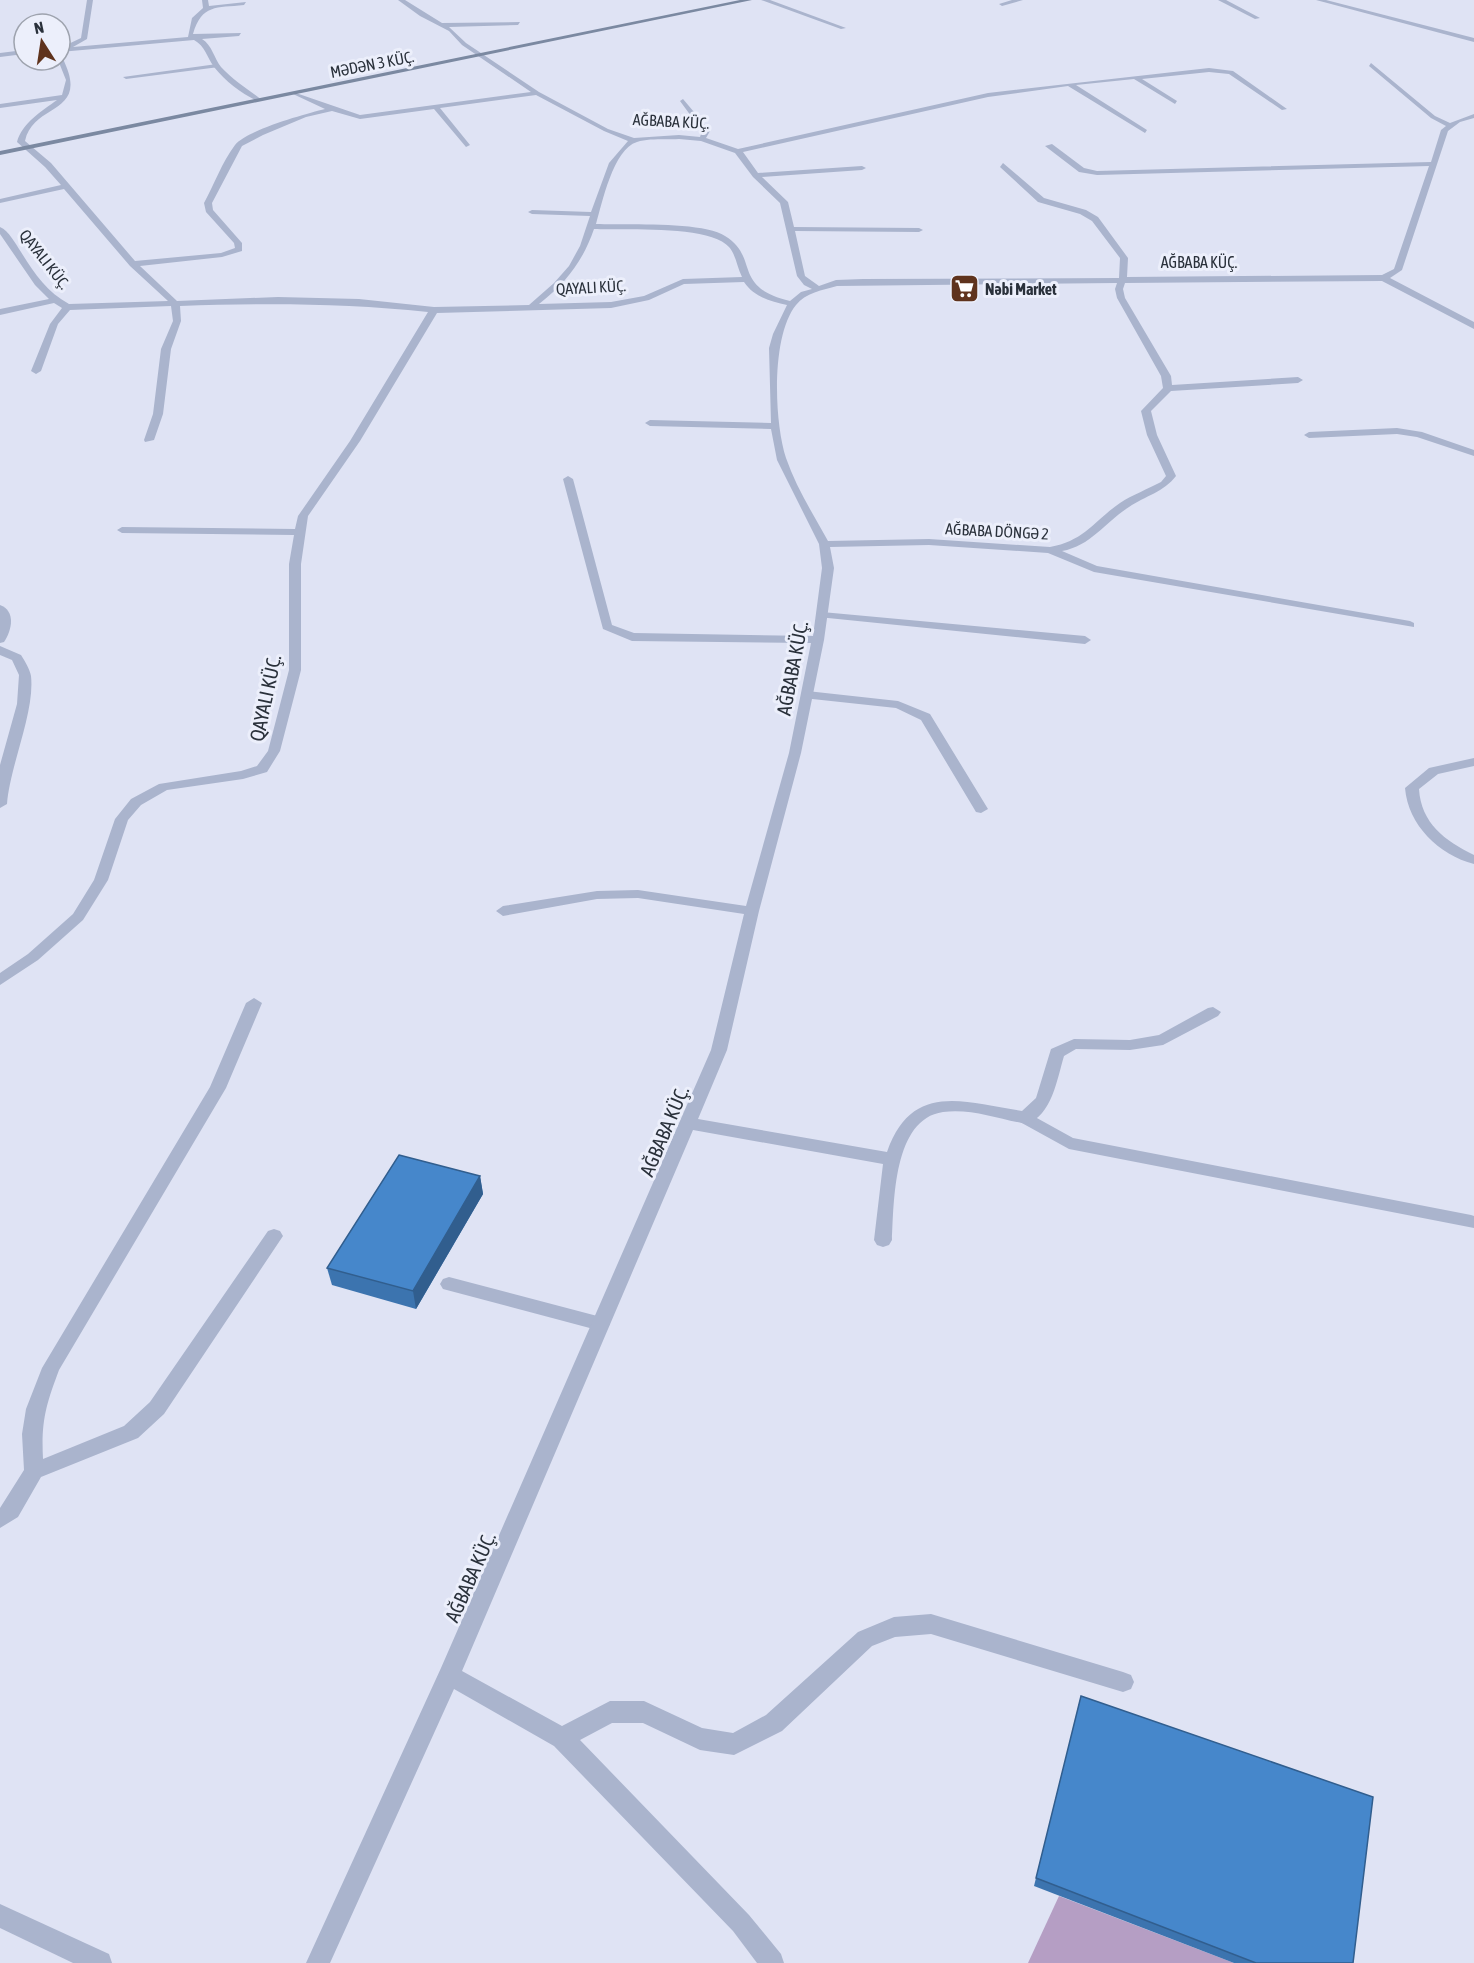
<svg xmlns="http://www.w3.org/2000/svg" width="1474" height="1963" viewBox="0 0 1474 1963" font-family="'Asap Condensed',sans-serif">
<style>
.green{fill:#b59ec4}
.lines{fill:none;stroke-linecap:round;stroke-linejoin:round}
.lane{fill:#aab4cd;fill-rule:evenodd}
.street{fill:#aab4cd;fill-rule:evenodd}
.secondary{fill:#7b89a1;fill-rule:evenodd}
.wall{fill:#3c74af}
.shaded-wall{fill:#315e8e}
.building{fill:#4687cb;stroke:#315e8e;stroke-width:1.5}
.labels{text-anchor:middle;dominant-baseline:central;stroke-width:6;stroke-linejoin:round;paint-order:stroke}
.far-street-label{font-size:16px;fill:#2a313b;stroke:#eceffb}
.far-poi-label{font-size:16px;font-weight:bold;fill:#2a313b;stroke:#eceffb;text-anchor:start}
.street-label{font-size:20px;fill:#2a313b;stroke:#eceffb}
</style>
<rect width="100%" height="100%" fill="#dfe3f4"/>
<path class="green" d="M1059,1896L1234,1963H1028Z"/>
<g class="lines">
<g class="lane">
<path d="M217,64L219,67L126,79L123,77Z"/>
<path d="M822,612L1085,636L1091,640L1085,644L818,617L816,615Z"/>
<path d="M807,691L898,701L930,714L988,809L981,813L976,812L921,720L896,708L803,698V692Z"/>
<path d="M1026,1112L1073,1138L1471,1215L1474,1216V1228L1069,1149L1020,1122L1018,1118L1020,1114Z"/>
<path d="M449,1277L601,1317L607,1319L610,1324L607,1329L601,1331L443,1289L440,1284L443,1279Z"/>
</g>
<g class="street">
<path d="M87,0H93L87,39L73,47L188,37L192,18L203,8L202,0H208L209,6L246,2L244,5C216,8 202,4 193,34L241,33L239,36L202,39C212,45 214,58 221,67C234,81 248,89 262,100L257,101C241,93 226,82 214,67C207,57 205,46 194,40L60,52V48L81,38Z"/>
<path d="M398,0H405L442,23L520,22L518,25L449,27L466,43L539,92L608,129L634,138L679,135L700,137L702,131L680,101L683,99L710,131L706,138L738,149L988,93L1209,68L1233,71L1287,109L1282,110L1229,74L1209,72L1142,79L1177,101L1175,104L1134,79L1076,85L1147,130L1145,133L1068,86L988,97L743,152L758,173L862,166L866,168L862,170L762,177L788,202L794,227L919,228L923,230L919,232L795,231L805,276L819,286L836,280L863,279L1119,278L1120,258L1092,221L1080,214L1038,202L1000,167L1003,163L1044,198L1086,210L1098,217L1128,258L1127,277L1382,275L1394,269L1429,166L1097,175L1079,172L1045,146L1052,144L1084,168L1097,171L1431,162L1441,130L1446,126L1431,118L1369,66L1371,63L1435,116L1450,123L1474,114V118L1460,122L1448,131L1402,270L1390,278L1474,322V329L1382,281L1125,283L1123,289L1125,298L1171,376L1172,385L1298,377L1303,380L1298,383L1171,391L1151,411L1157,435L1176,476C1164,492 1145,496 1129,507C1105,522 1091,546 1062,551L1097,566L1410,621L1414,623V627L1094,572L1048,553L929,545L830,547L834,568L824,640L801,753L759,911L727,1050L698,1119L887,1152C912,1081 964,1102 1022,1111L1036,1098L1051,1049L1074,1039L1130,1040L1159,1035L1208,1008L1213,1007L1221,1012L1218,1016L1163,1045L1130,1050L1076,1049L1064,1056C1057,1079 1052,1116 1026,1124C1000,1119 970,1108 943,1112C893,1119 894,1202 892,1240L889,1245L883,1247L877,1245L874,1240L883,1164L693,1130L462,1671L562,1726L610,1701H644L702,1728L733,1733L766,1715L858,1632L894,1617L931,1614L1123,1672L1131,1675L1134,1682L1131,1689L1123,1692L931,1634L895,1637L872,1646L782,1731L734,1755L700,1750L643,1723H612L580,1740L749,1915L781,1954L784,1963H757L733,1931L554,1746L454,1689L330,1963H306L441,1668L711,1050L744,914L638,898L597,899L503,916L496,911L503,906L597,891L638,890L746,906L789,753L811,643L632,641L603,629L563,479L568,476L573,479L612,625L634,633L813,636L822,568L819,544L777,460L771,429L650,426L645,423L650,420L771,423L769,348L773,334L787,305C770,301 754,297 744,282L684,284L649,300L611,308L437,313L360,441L308,516L301,564V670L280,751L267,772L243,779L167,790L141,805L128,820L108,880L83,920L38,960L0,985V973L28,954L73,914L94,880L115,819L131,799L159,784L241,771L257,766L268,751L289,670V564L294,535L122,533L117,530L122,527L295,529L298,516L350,441L428,312C344,303 264,303 180,306L181,321L171,349L163,414L154,440L145,442L144,440L153,414L161,349L173,321L171,306L70,310L58,324L41,371L36,374L31,371L50,324L62,308L54,303L0,315V309L49,299L35,285L0,234V227C9,231 15,243 21,252C34,273 47,292 69,304L168,301L130,266L64,189L0,203V199L61,185L45,167L17,142C22,123 42,111 57,100L0,108V104L62,95L66,80L58,60L62,57C92,116 34,101 25,141L51,163L135,261L221,253L235,248L234,243L206,212L204,203C214,185 222,162 235,145C247,130 305,114 325,109L293,94V92L360,115L531,92L462,45L449,31L420,16ZM536,95L604,131L628,141L609,163L591,212L532,210L528,212L532,214L590,216L580,246L569,266L554,283L529,305L434,307L359,299L278,297L177,301L140,266L222,257L242,251V243L213,210L212,203L242,146L263,135L306,117L332,111L360,119L434,109L466,147L470,145L440,108ZM679,139L701,141L735,153L753,177L780,203L797,276L804,285L812,289L801,292L790,301C731,287 760,257 725,236C703,221 625,225 596,224C602,204 613,149 637,142C649,138 666,140 679,139ZM594,229C624,230 711,225 729,247C736,255 737,267 742,277L683,279L644,296L611,302L539,304C566,283 583,261 594,229ZM1117,283L1115,289L1117,298L1161,376L1163,388L1141,411L1147,435L1166,476L1161,482C1148,489 1132,495 1120,503C1094,521 1084,541 1050,547L929,539L828,541C813,514 796,487 786,458C774,421 771,336 796,305C805,293 823,290 837,286Z"/>
<path d="M761,0H770L846,28L841,29Z"/>
<path d="M1012,0H1023L1002,6L999,4Z"/>
<path d="M1218,0H1226L1260,18L1255,19Z"/>
<path d="M1316,0H1326L1474,38V42Z"/>
<path d="M24,50V54L0,57V53Z"/>
<path d="M1397,428L1422,432L1474,450V456L1417,437L1397,434L1309,438L1304,435L1309,432Z"/>
<path d="M0,605C16,611 12,630 4,642L0,643Z"/>
<path d="M0,646L21,655C25,661 30,670 31,676C35,712 10,765 7,804L0,808V765L17,704L19,675L12,660L0,655Z"/>
<path d="M1474,758V766L1438,774L1419,789C1421,823 1445,841 1474,855V864C1439,855 1408,825 1405,788L1429,768Z"/>
<path d="M254,998L262,1003L226,1088L59,1370C46,1405 41,1421 43,1459L124,1426L150,1402L268,1231L274,1229L280,1231L283,1236L164,1414L138,1438L41,1477L18,1517L0,1528V1508L24,1470L22,1434L26,1409L42,1368L210,1087L246,1003Z"/>
<path d="M0,1904L109,1954L112,1963H73L0,1928Z"/>
</g>
<path class="secondary" d="M740,0H752L0,155V151Z"/>
</g>
<g class="wall">
<path d="M480,1176L483,1194L416,1309L332,1285L327,1268Z"/>
<path d="M1081,1696L1353,1963H1234L1034,1886Z"/>
</g>
<path class="shaded-wall" d="M480,1176L483,1194L416,1309L413,1291Z"/>
<g class="building">
<path d="M399,1155L480,1176L413,1291L327,1268Z"/>
<path d="M1081,1696L1373,1797L1353,1963H1256L1036,1878Z"/>
</g>
<defs>
<symbol id="supermarket-square" viewBox="-11 -11 22 22"><rect x="-9" y="-9" width="18" height="18" rx="4" fill="#5f331d" stroke="#eceffb"/><path d="M-6-5.5h2.5l.6 2H6L4.5 2H-2.5L-4.4-4H-6ZM-1.5 3.2a1.3 1.3 0 1 0 .1 0ZM3 3.2a1.3 1.3 0 1 0 .1 0Z" fill="#fff"/></symbol>
</defs>
<g fill-rule="evenodd">
<use href="#supermarket-square" x="948" y="272" width="33" height="33"/>
</g>
<g class="labels">
<g class="far-street-label">
<text transform="translate(372 64) rotate(-11)">MƏDƏN 3 KÜÇ.</text>
<text transform="translate(671 121) rotate(3)">AĞBABA KÜÇ.</text>
<text transform="translate(45 259) rotate(52)">QAYALI KÜÇ.</text>
<text x="1199" y="262">AĞBABA KÜÇ.</text>
<text transform="translate(591 287) rotate(-3)">QAYALI KÜÇ.</text>
<text transform="translate(997 531) rotate(3)">AĞBABA DÖNGƏ 2</text>
</g>
<g class="far-poi-label">
<text x="985" y="289">Nəbi Market</text>
</g>
<g class="street-label">
<text transform="translate(792 668) rotate(-79)">AĞBABA KÜÇ.</text>
<text transform="translate(265 698) rotate(-78)">QAYALI KÜÇ.</text>
<text transform="translate(664 1131) rotate(-67)">AĞBABA KÜÇ.</text>
<text transform="translate(470 1577) rotate(-66)">AĞBABA KÜÇ.</text>
</g>
</g>
<g transform="translate(42 42) rotate(348)"><circle r="28" fill="#eceffb" stroke="#9ea3ae" stroke-width="1.5"/>
<path d="M0-4.5L10 22L0 15L-10 22Z" fill="#5f331d"/>
<text y="-9" font-size="16" font-weight="bold" text-anchor="middle" fill="#2a313b">N</text>
</g>
</svg>
